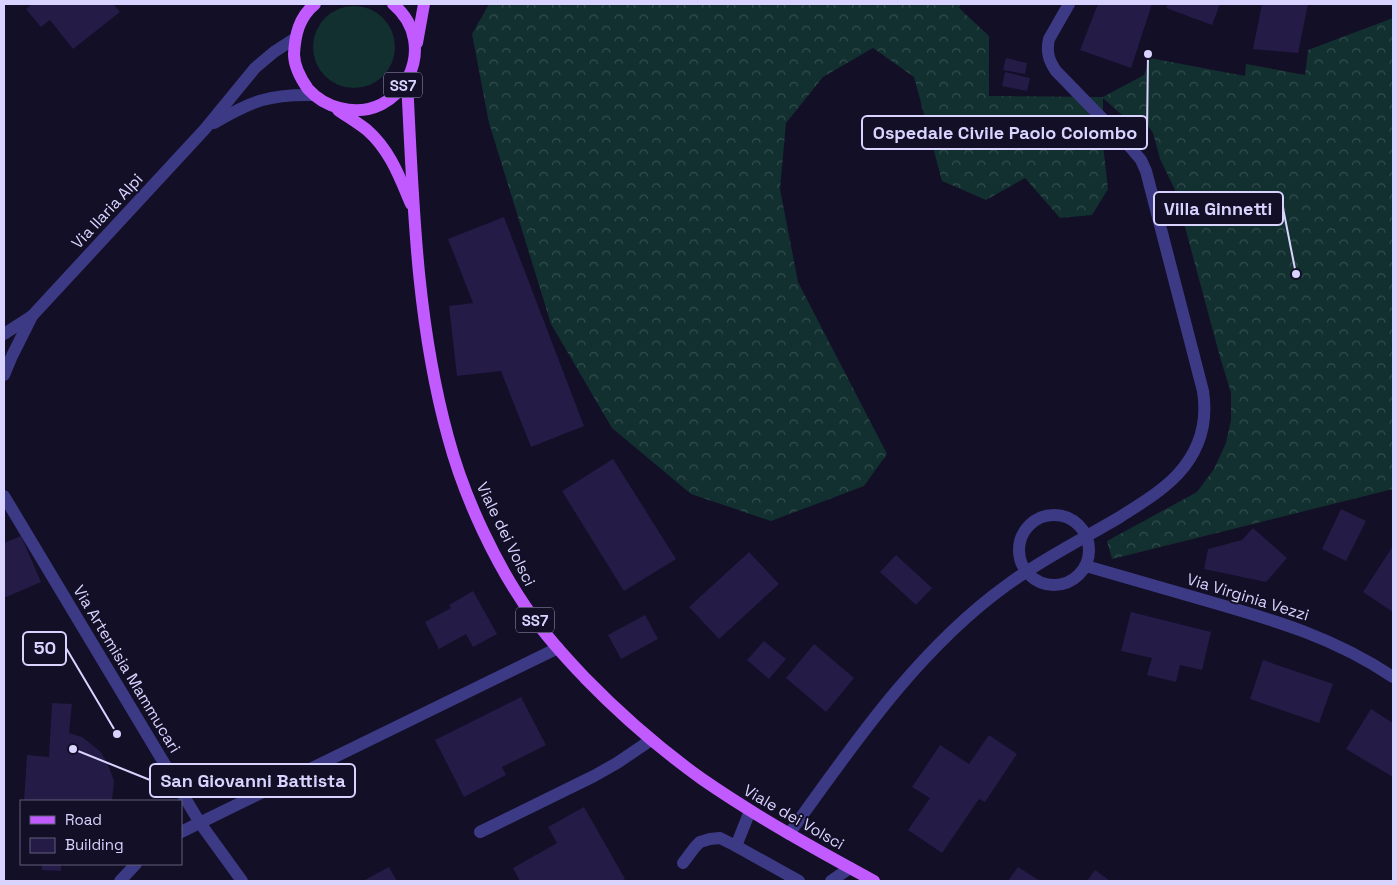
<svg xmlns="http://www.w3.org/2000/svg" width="1397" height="885" viewBox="0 0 1397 885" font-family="'Space Grotesk',sans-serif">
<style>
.grass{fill:#12302f}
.forest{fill:url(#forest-crowns)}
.building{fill:#241b47}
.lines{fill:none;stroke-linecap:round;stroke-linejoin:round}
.minor{stroke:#3d3a85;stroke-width:12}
.major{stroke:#c25bff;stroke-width:12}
.labels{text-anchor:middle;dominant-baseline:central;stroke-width:4;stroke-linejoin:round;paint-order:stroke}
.shield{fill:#130f26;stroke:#9e99be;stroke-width:1}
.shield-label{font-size:15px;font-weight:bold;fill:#d9d4ff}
.street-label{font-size:16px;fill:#d9d4ff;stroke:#130f26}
.leader{fill:none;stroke:#d9d4ff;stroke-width:2}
.callout-dot{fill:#d9d4ff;stroke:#130f26;stroke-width:2}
.callout{fill:#130f26;stroke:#d9d4ff;stroke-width:2}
.callout-label{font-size:18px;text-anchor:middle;font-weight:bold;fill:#d9d4ff}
</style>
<defs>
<pattern id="forest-crowns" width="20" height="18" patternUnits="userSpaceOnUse" patternTransform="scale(1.25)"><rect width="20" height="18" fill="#12302f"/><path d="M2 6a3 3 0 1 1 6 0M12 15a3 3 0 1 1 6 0" fill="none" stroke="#344d4e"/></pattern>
</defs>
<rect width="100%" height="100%" fill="#130f26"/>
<circle class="grass" cx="354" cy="47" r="41"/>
<path class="forest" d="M489,4H960L959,8L989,36V96L1103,97L1144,75L1150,58L1245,76L1246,64L1305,75L1308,50L1393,18V489L1112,559L1107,541L1197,492L1214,469L1226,443L1231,420V393L1220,357L1175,190L1160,159L1153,133L1144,120L1131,123L1103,98V144L1108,189L1092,215L1060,218L1025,178L986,200L942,181L914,77L873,48L823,77L786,123L780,189L798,282L887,454L864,486L771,521L691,494L612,428L551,324L489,123L472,34Z"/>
<g class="building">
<path d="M32,4H113L120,12L73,49L50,20L41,27L26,9Z"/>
<path d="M1098,4H1152L1131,68L1080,50Z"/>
<path d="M1168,4H1220L1212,25L1166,8Z"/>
<path d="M1262,4H1308L1298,53L1253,49Z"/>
<path d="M1006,58L1027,63L1025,74L1003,70Z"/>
<path d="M1005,72L1030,78L1027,91L1002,86Z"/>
<path d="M504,217L584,426L531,447L501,371L457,376L449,306L473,303L448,239Z"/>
<path d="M613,459L676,559L624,591L562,491Z"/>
<path d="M1341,509L1366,521L1346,561L1322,549Z"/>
<path d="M1253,528L1287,558L1266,582L1204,569L1208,549L1242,540Z"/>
<path d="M21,536L41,582L4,598V543Z"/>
<path d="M1393,546V612L1363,592Z"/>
<path d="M749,552L779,584L719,639L689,607Z"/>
<path d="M896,555L932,588L916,605L880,572Z"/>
<path d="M473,591L497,634L473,647L466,634L439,649L425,622L451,608L449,605Z"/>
<path d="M1131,612L1211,632L1202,670L1180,665L1176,682L1147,675L1152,658L1121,651Z"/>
<path d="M645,615L658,639L621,659L608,635Z"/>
<path d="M764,641L786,659L769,679L747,660Z"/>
<path d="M814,644L854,678L826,712L786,678Z"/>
<path d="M1263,660L1333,684L1319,723L1250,699Z"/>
<path d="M521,697L546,745L502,767L506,775L464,797L435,740Z"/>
<path d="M52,703L72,704L69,733L82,737L101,752L109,767L114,781L112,801H24L27,755L49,757Z"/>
<path d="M1371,709L1393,723V777L1346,749Z"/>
<path d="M989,735L1017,754L985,802L979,799L942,853L908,830L930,798L912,787L940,745L969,764Z"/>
<path d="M584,807L625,879L621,881H520L513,868L557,843L548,827Z"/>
<path d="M42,864H61V871L42,870Z"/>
<path d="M389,867L397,881H363Z"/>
<path d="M1018,867L1040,881H1008Z"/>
<path d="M1095,870L1109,880V881H1087Z"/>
</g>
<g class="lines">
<g class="minor">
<path d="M214,123C252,101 269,94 313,95"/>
<path d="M4,334L32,316"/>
<path d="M4,375L12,356L32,316L205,129L255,68L274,52L294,39"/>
<path d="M4,496L200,823L242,881"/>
<circle cx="1054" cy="550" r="35"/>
<path d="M1086,566C1127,578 1169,590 1211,602C1277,621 1335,638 1393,677"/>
<path d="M181,832L558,648"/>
<path d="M480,832L594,776L617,763L651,740"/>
<path d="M789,834C852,746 918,649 1007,585C1042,559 1083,539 1120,517C1140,504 1161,492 1178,474C1200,450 1208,423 1203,391L1146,171L1141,160L1131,148L1056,71C1049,61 1046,52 1049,39L1069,4"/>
<path d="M736,846L750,811"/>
<path d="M683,863L695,847L700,842L710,839L720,838L736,846L799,881"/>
<path d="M120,881L136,864"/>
<path d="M831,881L850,868"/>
</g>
<g class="major">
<path d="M315,4C299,17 295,35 294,54C294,67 301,79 308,89C317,99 327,105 340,108C402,124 442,45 393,4"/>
<path d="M417,43L424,4"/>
<path d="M407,80C413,200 416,321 448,437C464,497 496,566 533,617C548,639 567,659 585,678C621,715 660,749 702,779C757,817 815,849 874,881"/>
<path d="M338,110C348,117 358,123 367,130C390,150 400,178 411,204"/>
</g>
</g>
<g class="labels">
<g class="shield">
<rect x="384" y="72.5" width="38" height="25" rx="4"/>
<rect x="516" y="607.5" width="38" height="25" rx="4"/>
</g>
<g class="shield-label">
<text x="403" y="85">SS7</text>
<text x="535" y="620">SS7</text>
</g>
<g class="street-label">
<text transform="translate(107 211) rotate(-47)">Via Ilaria Alpi</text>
<text transform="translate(506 534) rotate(64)">Viale dei Volsci</text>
<text transform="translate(1248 597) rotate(17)">Via Virginia Vezzi</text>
<text transform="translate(127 669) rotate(59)">Via Artemisia Mammucari</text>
<text transform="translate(794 817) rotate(30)">Viale dei Volsci</text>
</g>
</g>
<path class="leader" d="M1148 54L1147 132M1296 274L1283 208M117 734L66 648M73 749L150 780"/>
<g class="callout-dot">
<circle cx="1148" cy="54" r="5"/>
<circle cx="1296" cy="274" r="5"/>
<circle cx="117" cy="734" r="5"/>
<circle cx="73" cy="749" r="5"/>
</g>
<g class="callout">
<rect x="862" y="116" width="285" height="33" rx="5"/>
<rect x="1154" y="192" width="129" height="33" rx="5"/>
<rect x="23" y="632" width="43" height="33" rx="5"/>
<rect x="150" y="764" width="205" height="33" rx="5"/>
</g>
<g class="callout-label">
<text x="1005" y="139">Ospedale Civile Paolo Colombo</text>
<text x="1218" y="215">Villa Ginnetti</text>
<text x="45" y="654">50</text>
<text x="253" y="787">San Giovanni Battista</text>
</g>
<rect width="1397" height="885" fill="none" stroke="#d9d4ff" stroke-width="10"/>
<rect x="20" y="800" width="162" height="65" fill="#130f26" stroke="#625e7d"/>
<rect x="30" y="816" width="25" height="8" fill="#c25bff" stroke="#625e7d"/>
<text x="65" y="825" font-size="15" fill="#d9d4ff">Road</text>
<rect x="30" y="838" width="25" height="15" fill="#241b47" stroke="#625e7d"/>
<text x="65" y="850" font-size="15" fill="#d9d4ff">Building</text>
</svg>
